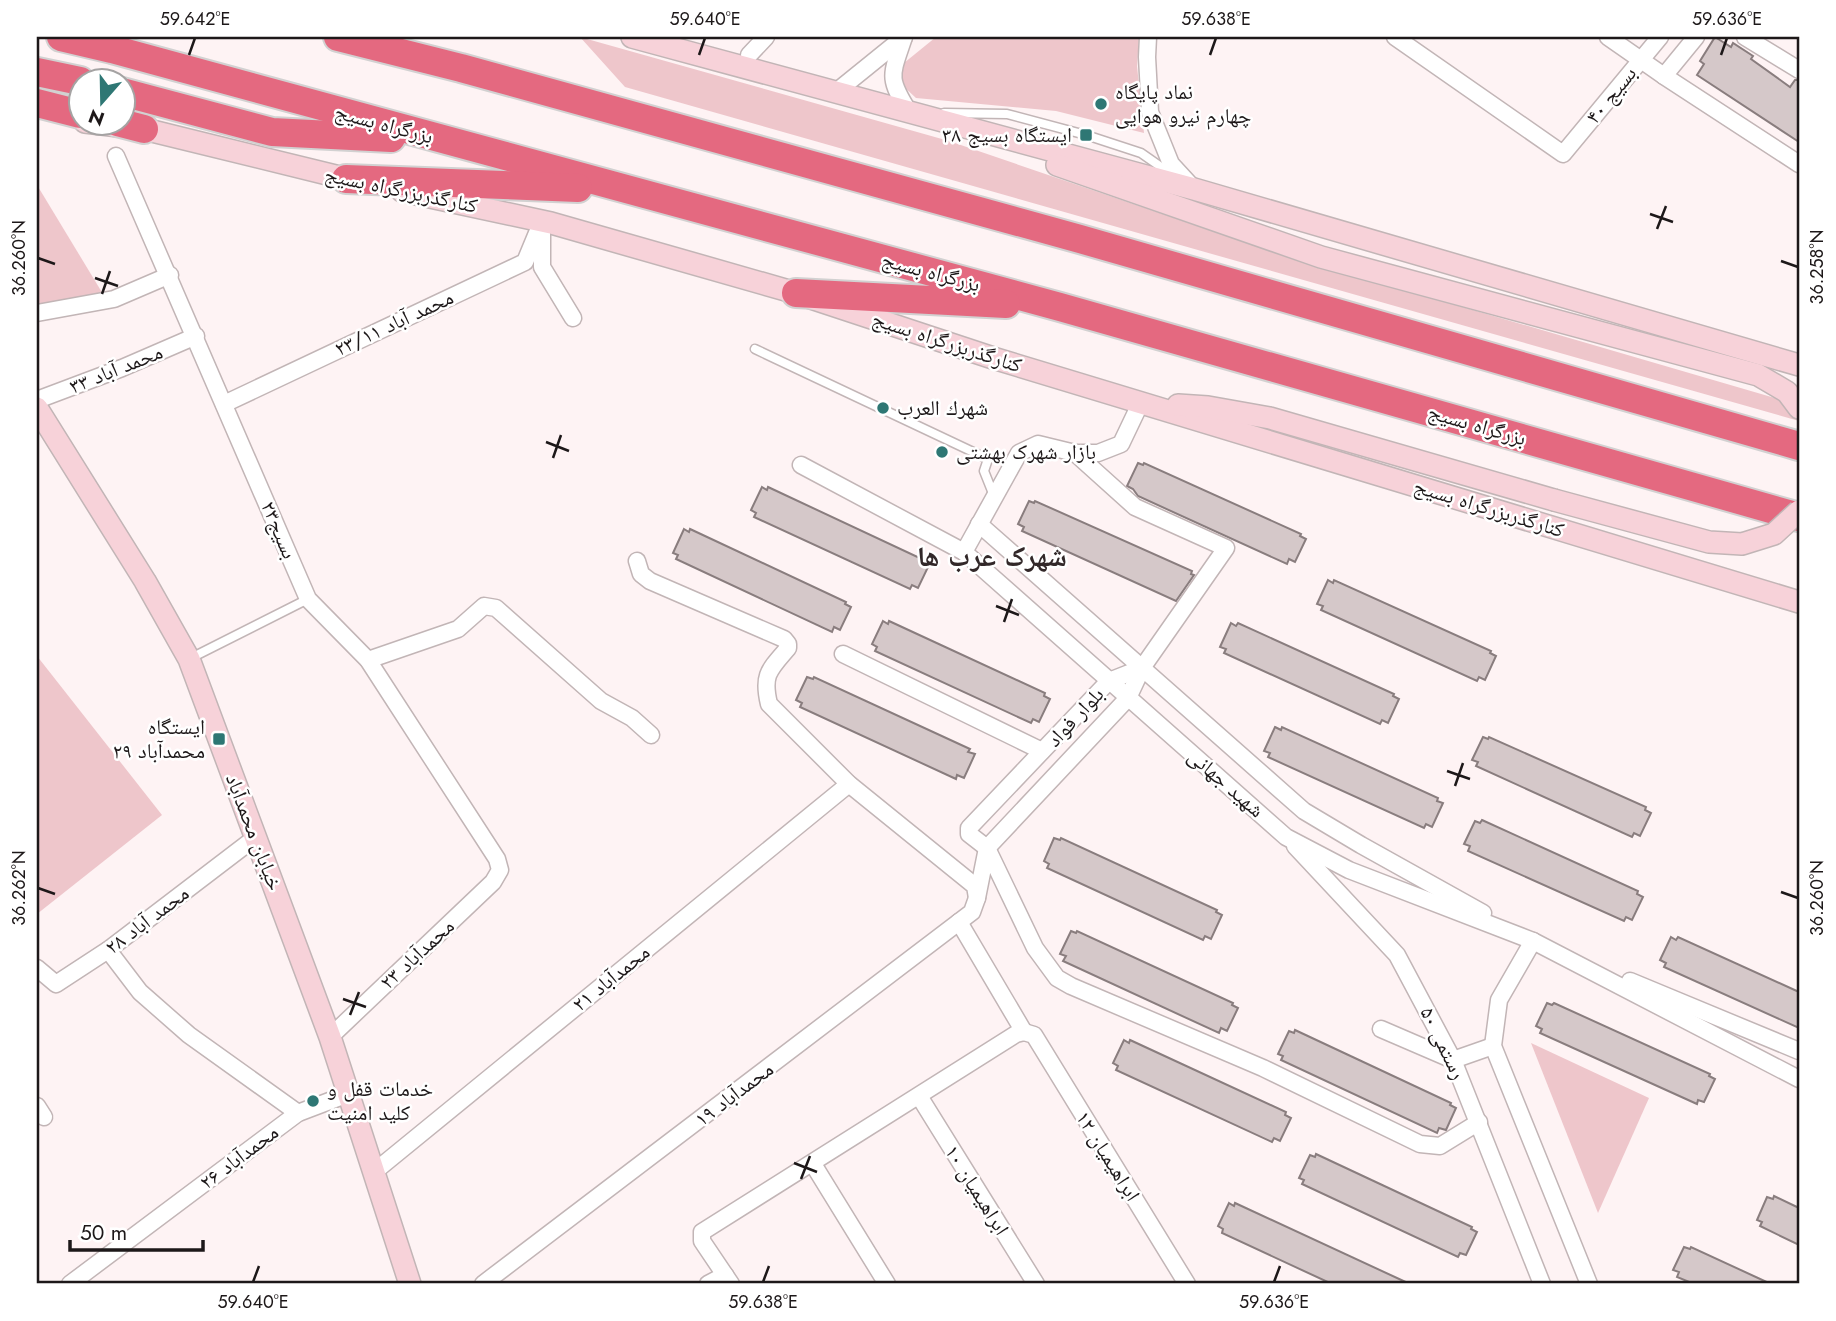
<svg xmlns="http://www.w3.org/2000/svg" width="1836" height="1321" viewBox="0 0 1836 1321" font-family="Jost,'Noto Naskh Arabic',sans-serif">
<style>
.green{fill:#eec6cb}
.building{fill:#d5c8c9;stroke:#897d7e;stroke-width:2}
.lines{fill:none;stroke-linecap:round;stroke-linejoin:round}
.lane-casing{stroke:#c2b5b6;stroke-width:11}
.street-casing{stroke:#c2b5b6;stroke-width:19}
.secondary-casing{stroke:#c2b5b6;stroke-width:24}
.highway-casing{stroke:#d2d1d1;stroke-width:32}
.lane{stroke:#fff;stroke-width:8}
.street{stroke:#fff;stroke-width:16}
.secondary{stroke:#f7d2d9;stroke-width:21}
.highway{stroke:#e46980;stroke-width:28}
.secondary-bridge-casing{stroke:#c2b5b6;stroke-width:24;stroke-linecap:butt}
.secondary-bridge{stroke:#f7d2d9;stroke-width:21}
.ticks{fill:none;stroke:#1d1819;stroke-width:2.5}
.poi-dot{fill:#2e7774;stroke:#fff;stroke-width:2.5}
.labels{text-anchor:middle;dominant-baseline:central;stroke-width:5;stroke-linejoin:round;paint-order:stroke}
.poi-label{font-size:21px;fill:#1d1819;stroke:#fff;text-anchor:start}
.street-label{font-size:21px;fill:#1d1819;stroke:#fff}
.district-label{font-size:28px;font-weight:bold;fill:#322829;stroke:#fff}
.neatline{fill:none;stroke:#1d1819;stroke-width:2.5}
.ticks-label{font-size:18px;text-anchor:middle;fill:#1d1819}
</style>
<rect width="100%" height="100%" fill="#fef3f4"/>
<g class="green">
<path d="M580,37L949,141L1274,252L1799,405V421L625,87Z"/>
<path d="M936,37H1139L1137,66L1144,133L1056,111L916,98L901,84L904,63Z"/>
<path d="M37,185L106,299L37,310Z"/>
<path d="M37,656L162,815L37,914Z"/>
<path d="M1531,1043L1649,1098L1598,1213Z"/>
</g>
<g class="building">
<path d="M1715,37L1731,47L1733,43L1753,56L1751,59L1790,87L1795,80H1799V142L1697,75L1704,64L1700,61Z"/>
<path d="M1138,463L1143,465L1144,463L1301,534L1300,536L1306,539L1295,562L1289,559L1287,564L1138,496L1133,489L1127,486Z"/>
<path d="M762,487L767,490L768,487L924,560L923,562L929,565L918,588L912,585L910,589L754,517L756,513L751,510Z"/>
<path d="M1029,501L1034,503L1035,501L1192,571L1191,574L1194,575L1176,601L1022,531L1024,527L1018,524Z"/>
<path d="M684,529L689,532L690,529L846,602L845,604L851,607L840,630L834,627L832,632L676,559L678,555L673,553Z"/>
<path d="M1328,580L1333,583L1334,580L1491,651L1490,653L1496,656L1485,680L1479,677L1477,681L1321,610L1323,606L1317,604Z"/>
<path d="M883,621L888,624L889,621L1045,693L1044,696L1050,699L1039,722L1033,719L1031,723L875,651L877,647L872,644Z"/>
<path d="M1231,623L1236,626L1238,623L1394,694L1393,696L1399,699L1388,723L1382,720L1380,724L1224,653L1226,649L1220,647Z"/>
<path d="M807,677L813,679L814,677L970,749L968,752L975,754L964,778L957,775L956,779L800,707L802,703L796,700Z"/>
<path d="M1275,727L1281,730L1282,727L1438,798L1437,801L1443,803L1432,827L1426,824L1424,828L1268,757L1270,753L1264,751Z"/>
<path d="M1483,737L1488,739L1489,737L1646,807L1645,810L1651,813L1640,836L1634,833L1632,837L1476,766L1478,762L1472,760Z"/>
<path d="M1482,820L1638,891L1637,894L1643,897L1632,920L1626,917L1624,921L1468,851L1470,846L1464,844L1475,821L1480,823Z"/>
<path d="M1054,838L1060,840L1061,838L1217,910L1216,912L1222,915L1211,939L1205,936L1203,940L1047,868L1049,864L1044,861Z"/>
<path d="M1071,931L1076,933L1077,931L1233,1003L1232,1005L1238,1008L1227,1031L1221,1028L1219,1033L1063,961L1066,956L1060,954Z"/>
<path d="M1671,937L1676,940L1678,937L1799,992V1028L1664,967L1666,963L1660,960Z"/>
<path d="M1547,1003L1552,1005L1554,1003L1710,1074L1709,1076L1715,1079L1704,1102L1698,1100L1697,1104L1540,1033L1542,1029L1536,1026Z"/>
<path d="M1295,1030L1451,1103L1450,1105L1456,1108L1446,1130L1439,1128L1437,1133L1281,1060L1283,1056L1278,1054L1289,1031L1294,1033Z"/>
<path d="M1124,1040L1129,1043L1130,1040L1286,1112L1285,1115L1291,1118L1280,1141L1274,1138L1272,1142L1116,1070L1118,1066L1113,1063Z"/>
<path d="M1316,1154L1472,1227L1471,1229L1477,1232L1466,1255L1460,1253L1458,1257L1302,1184L1304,1180L1299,1178L1310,1155L1315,1157Z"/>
<path d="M1774,1196L1799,1208V1245L1760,1226L1762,1222L1757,1220L1767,1197L1773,1199Z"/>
<path d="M1229,1203L1234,1206L1235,1203L1410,1284H1332L1222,1233L1223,1229L1218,1226Z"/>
<path d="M1684,1247L1690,1249L1691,1247L1771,1284H1694L1677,1277L1679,1272L1673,1270Z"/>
</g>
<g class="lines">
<defs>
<g id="lane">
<path d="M944,113L1007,114L1086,135L1141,153L1174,176"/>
<path d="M755,349L988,459L984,471L994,496"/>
<path d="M189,659L308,599"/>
</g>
<g id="street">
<path d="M904,37C891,76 887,77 909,112"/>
<path d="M1148,37L1147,57L1150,112L1171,164L1194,189"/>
<path d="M1395,37L1563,154L1660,37"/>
<path d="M1608,37L1664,76"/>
<path d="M1696,37L1664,76L1799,164"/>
<path d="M1745,37L1799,70"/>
<path d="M749,55L766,37"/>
<path d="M836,92L904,37"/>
<path d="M116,156L308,599L368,660L497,859L500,870L493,882L330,1037"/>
<path d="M542,230V267L573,318"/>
<path d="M37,313L114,299L170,275"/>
<path d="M37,400L122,368L196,336"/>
<path d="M224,404L525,262L542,221"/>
<path d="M801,465L964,552L1286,837L1349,870L1533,941L1799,1079"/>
<path d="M979,524L1304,811L1361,845L1483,913"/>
<path d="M964,552L1019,453L1038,444L1075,453H1098L1121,444L1141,402"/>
<path d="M637,561L641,574L650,581L784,639L788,644V648C769,670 762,675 769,704L849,784L975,886L977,898"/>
<path d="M843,654L1042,751"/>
<path d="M368,660L458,629L484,606L496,608L601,701L632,718L651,735"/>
<path d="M1142,668L1109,681L969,828V834L987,848L1035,948L1057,978L1071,986L1263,1068L1420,1144L1440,1146L1479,1122"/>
<path d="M1295,846L1397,955L1453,1060L1542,1284"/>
<path d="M987,848L1128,698L1142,668L1226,548L1135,507L1075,453"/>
<path d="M959,922L1024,1032"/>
<path d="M1533,941L1499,1000L1493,1046L1589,1284"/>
<path d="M108,950L140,992L189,1035L298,1113"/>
<path d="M37,968L56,984L108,950L256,837"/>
<path d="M1630,981L1799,1051"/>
<path d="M1381,1029L1453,1060L1493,1046"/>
<path d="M1024,1032L1034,1035L1187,1284"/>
<path d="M919,1096L1036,1284"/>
<path d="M37,1106L44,1117"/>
<path d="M813,1164L887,1284"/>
<path d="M374,1172L849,784"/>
<path d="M70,1284L298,1113L348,1094"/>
<path d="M483,1284L972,912L977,898L987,848"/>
<path d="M708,1284L725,1275"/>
<path d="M731,1284L702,1241V1232L1016,1034L1024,1032"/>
</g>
<g id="secondary">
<path d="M632,37L1194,189L1799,365"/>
<path d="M85,122L144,129L360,182"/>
<path d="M1057,165L1321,257L1758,375L1787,392L1799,408"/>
<path d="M402,191L551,223L796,293L993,358L1799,602"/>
<path d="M1178,405L1208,407L1270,418L1554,500"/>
<path d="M37,408L145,581L189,659L330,1037L410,1284"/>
</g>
<g id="highway">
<path d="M61,37L112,49L1060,307L1799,517"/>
<path d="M338,37L461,68L1080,239L1799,446"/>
<path d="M37,72L80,81"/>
<path d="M122,92L272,132L391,138"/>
<path d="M37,103L80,114"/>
<path d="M117,122L144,129"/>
<path d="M346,179L578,188"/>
<path d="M796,293L1006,304"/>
</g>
</defs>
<use href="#lane" class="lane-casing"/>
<use href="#street" class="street-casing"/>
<use href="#secondary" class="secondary-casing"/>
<use href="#highway" class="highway-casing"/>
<use href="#lane" class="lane"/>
<use href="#street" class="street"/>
<use href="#secondary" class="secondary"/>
<use href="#highway" class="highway"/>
<defs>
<path id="secondary-bridge" d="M1554,500L1709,542L1742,544L1774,534L1799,511"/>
</defs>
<use href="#secondary-bridge" class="secondary-bridge-casing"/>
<use href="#secondary-bridge" class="secondary-bridge"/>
</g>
<path class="ticks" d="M189,55L195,38M699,55L705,38M1210,55L1216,38M1721,55L1727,38M1650,214L1673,222M1657,229L1666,206M38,258L55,264M1781,261L1798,267M95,278L118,286M102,294L110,271M546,442L569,451M553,458L561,435M996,606L1019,615M1004,622L1012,599M1447,771L1470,779M1455,786L1463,763M38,888L55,894M1781,892L1798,898M343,999L366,1007M350,1015L359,992M794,1163L817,1172M801,1179L810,1156M253,1282L259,1266M763,1282L769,1266M1274,1282L1280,1266"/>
<g class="poi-dot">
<circle cx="1101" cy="104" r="7"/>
<rect x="1079" y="128" width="14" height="14" rx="3.5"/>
<circle cx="883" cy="408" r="7"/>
<circle cx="942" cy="452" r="7"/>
<rect x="212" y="732" width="14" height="14" rx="3.5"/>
<circle cx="313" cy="1101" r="7"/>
</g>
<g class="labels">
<g class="poi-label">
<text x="1115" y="92">نماد پایگاه<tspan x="1115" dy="24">چهارم نیرو هوایی</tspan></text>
<text x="1072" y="135" text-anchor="end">ایستگاه بسیج ۳۸</text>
<text x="897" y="408">شهرك العرب</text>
<text x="956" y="452">بازار شهرک بهشتی</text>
<text x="205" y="727" text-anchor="end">ایستگاه<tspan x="205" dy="24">محمدآباد ۲۹</tspan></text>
<text x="327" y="1089">خدمات قفل و<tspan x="327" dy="24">کلید امنیت</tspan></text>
</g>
<g class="street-label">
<text transform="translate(1611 95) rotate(-51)">بسیج ۴۰</text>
<text transform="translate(384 124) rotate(15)">بزرگراه بسیج</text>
<text transform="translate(401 190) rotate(12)">کنارگذربزرگراه بسیج</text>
<text transform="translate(931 272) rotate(15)">بزرگراه بسیج</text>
<text transform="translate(394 323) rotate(-25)">محمد آباد ۲۳/۱۱</text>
<text transform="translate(947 342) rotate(18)">کنارگذربزرگراه بسیج</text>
<text transform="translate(116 369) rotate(-22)">محمد آباد ۳۳</text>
<text transform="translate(1477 425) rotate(16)">بزرگراه بسیج</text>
<text transform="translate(1489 508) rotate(17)">کنارگذربزرگراه بسیج</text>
<text transform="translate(279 530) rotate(67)">بسیج۲۳</text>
<text transform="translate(1075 717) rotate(-47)">بلوار فواد</text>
<text transform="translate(1226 783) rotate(41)">شهید جهانی</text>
<text transform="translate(254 832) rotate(69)">خیابان محمدآباد</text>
<text transform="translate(147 920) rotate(-37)">محمد آباد ۲۸</text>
<text transform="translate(417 954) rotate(-43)">محمدآباد ۲۳</text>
<text transform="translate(611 978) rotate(-39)">محمدآباد ۲۱</text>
<text transform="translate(1443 1043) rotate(64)">رستمی ۵۰</text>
<text transform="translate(734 1094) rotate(-37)">محمدآباد ۱۹</text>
<text transform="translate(1108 1156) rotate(58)">ابراهیمیان ۱۲</text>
<text transform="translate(239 1157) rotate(-37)">محمدآباد ۲۶</text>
<text transform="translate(977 1190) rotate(58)">ابراهیمیان ۱۰</text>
</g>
<g class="district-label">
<text x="992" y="556">شهرک عرب ها</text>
</g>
</g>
<rect width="1836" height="1321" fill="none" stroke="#ffffff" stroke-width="77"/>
<g transform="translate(102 102) rotate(200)"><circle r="33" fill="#ffffff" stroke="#a5a3a3" stroke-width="2"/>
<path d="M0-5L12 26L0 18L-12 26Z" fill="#2e7774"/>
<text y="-10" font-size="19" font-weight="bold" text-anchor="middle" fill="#1d1819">N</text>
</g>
<path d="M70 1240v10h133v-10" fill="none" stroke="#1d1819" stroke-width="3.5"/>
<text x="80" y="1240" font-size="21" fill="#1d1819" stroke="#ffffff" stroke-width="5" paint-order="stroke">50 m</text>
<rect x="38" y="38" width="1760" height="1244" class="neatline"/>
<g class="ticks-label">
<text x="195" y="25">59.642°E</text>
<text x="705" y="25">59.640°E</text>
<text x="1216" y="25">59.638°E</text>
<text x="1727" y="25">59.636°E</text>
<text transform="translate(19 258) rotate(-90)" y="6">36.260°N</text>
<text transform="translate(1817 267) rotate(-90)" y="6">36.258°N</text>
<text transform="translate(19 888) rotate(-90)" y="6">36.262°N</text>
<text transform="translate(1817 898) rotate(-90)" y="6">36.260°N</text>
<text x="253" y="1308">59.640°E</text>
<text x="763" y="1308">59.638°E</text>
<text x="1274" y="1308">59.636°E</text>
</g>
</svg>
